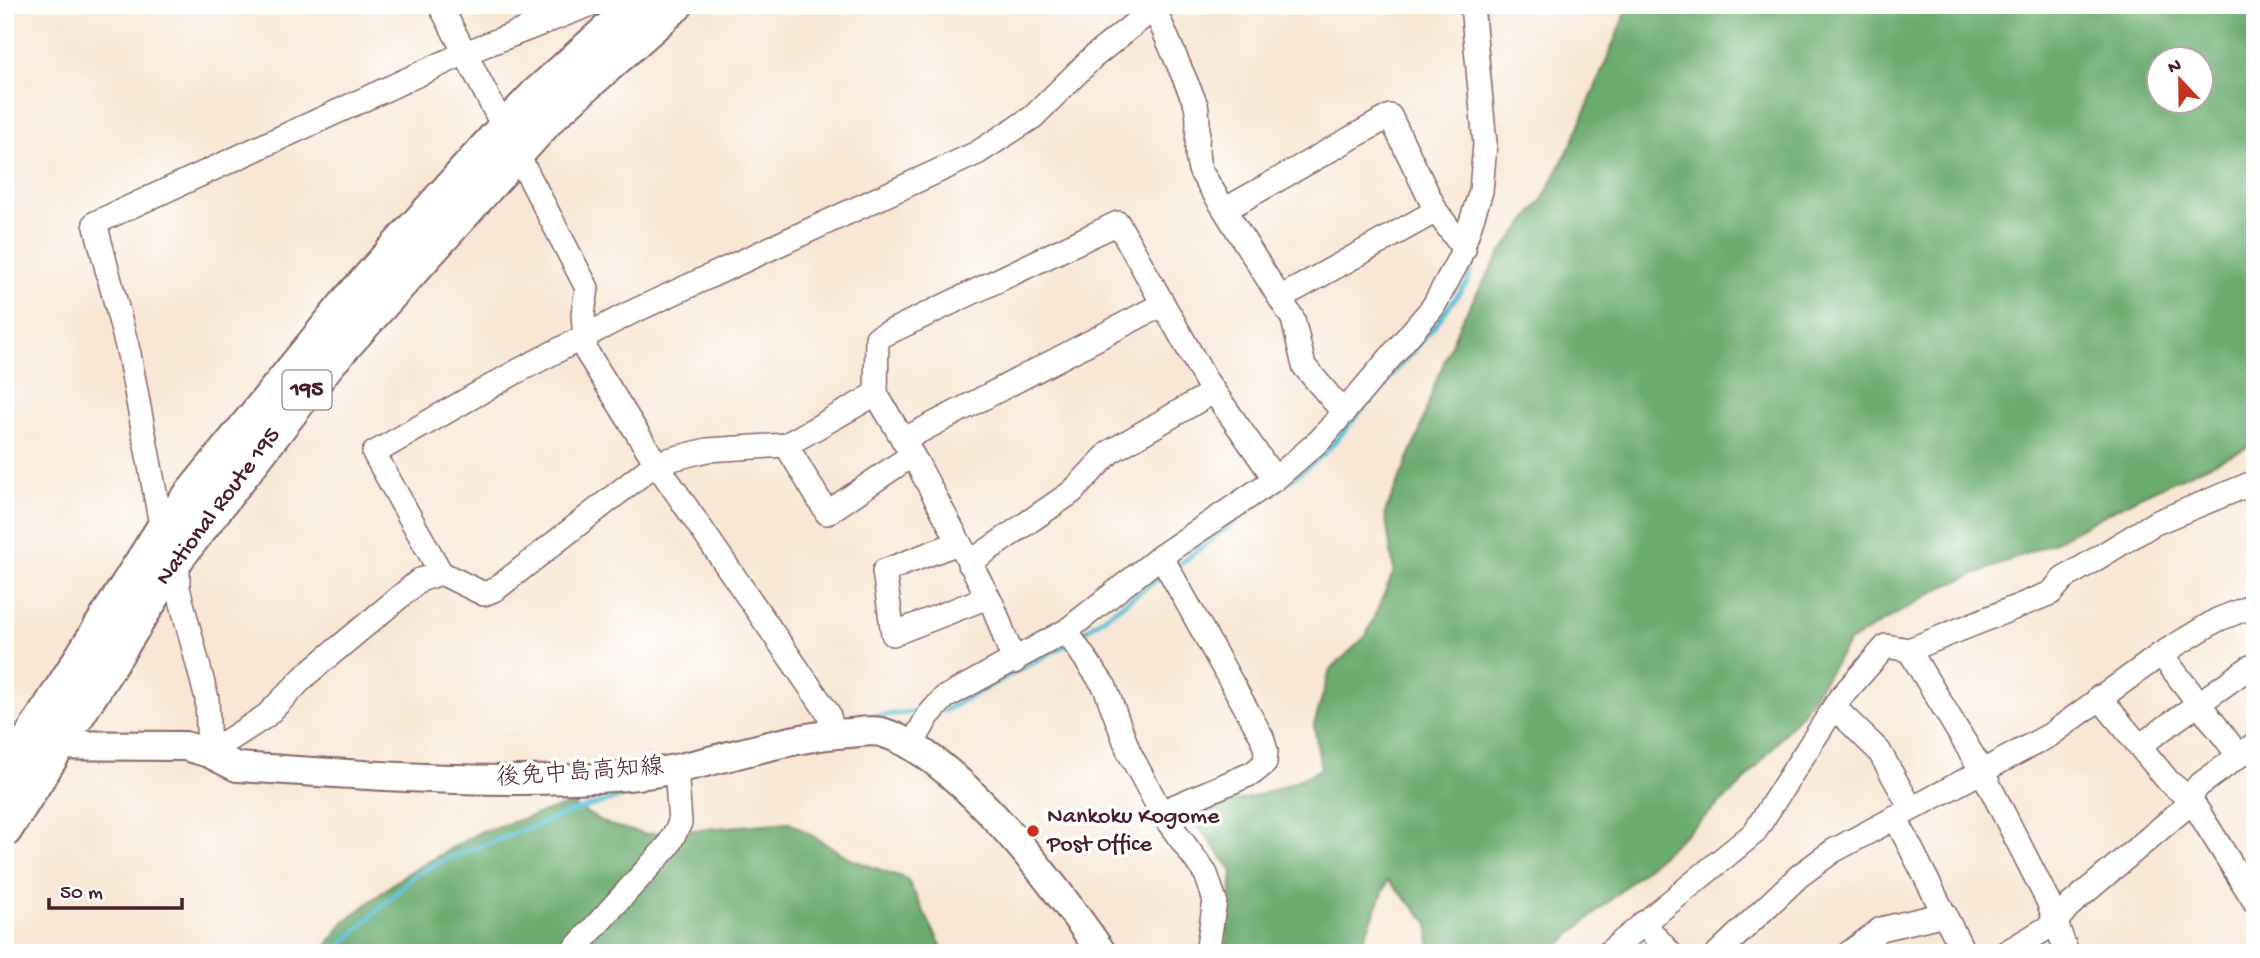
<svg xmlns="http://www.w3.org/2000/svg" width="2260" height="958" viewBox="0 0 2260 958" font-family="'Gochi Hand','Klee One',sans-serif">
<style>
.forest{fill:#6bab6e;stroke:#5a654c;stroke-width:2;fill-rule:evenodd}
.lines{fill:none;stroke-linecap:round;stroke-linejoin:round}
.stream{stroke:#57bed5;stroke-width:5}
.minor-casing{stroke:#876566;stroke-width:26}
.major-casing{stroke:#876566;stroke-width:32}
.highway-casing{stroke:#876566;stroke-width:37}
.minor{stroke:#fff;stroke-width:23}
.major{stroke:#fff;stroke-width:28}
.highway{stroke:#fff;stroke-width:33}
.poi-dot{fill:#c8321e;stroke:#fff;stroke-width:2.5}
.labels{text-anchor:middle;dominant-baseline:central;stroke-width:7;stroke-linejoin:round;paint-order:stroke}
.shield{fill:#fff;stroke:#80626b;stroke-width:2}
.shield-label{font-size:23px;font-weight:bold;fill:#4a1f2b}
.street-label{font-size:24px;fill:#4a1f2b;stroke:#fff}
.poi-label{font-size:24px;fill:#4a1f2b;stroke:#fff;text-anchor:start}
</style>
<rect width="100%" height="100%" fill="#fff"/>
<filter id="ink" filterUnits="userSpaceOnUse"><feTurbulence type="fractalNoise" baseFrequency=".0143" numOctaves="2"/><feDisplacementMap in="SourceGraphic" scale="14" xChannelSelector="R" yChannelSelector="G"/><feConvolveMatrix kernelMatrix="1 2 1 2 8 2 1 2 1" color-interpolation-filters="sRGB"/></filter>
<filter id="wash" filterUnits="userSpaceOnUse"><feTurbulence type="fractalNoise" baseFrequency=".00686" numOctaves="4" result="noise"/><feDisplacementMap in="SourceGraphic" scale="28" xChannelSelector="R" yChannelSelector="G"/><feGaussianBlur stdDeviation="1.57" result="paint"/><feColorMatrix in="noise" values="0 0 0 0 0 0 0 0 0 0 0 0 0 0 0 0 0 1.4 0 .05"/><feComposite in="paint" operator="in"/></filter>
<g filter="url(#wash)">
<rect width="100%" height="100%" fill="#f7e7d4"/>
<g class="forest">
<path d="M1629,5H2255V444L2136,498L2050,544L1941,588L1849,642L1802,713L1742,784L1550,953H1430L1429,923L1388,880L1358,953H1225L1233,872L1186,810C1242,801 1271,795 1321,769L1314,725L1330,670L1366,636L1394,571L1385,513L1418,436L1433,389L1461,321L1501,252L1541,202L1574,139ZM2158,60H2200V102H2158Z"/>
<path d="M570,804L609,825L645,834L789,822L853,860L907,879L945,953H322L344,922L403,876L480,832Z"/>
</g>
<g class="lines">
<g class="stream">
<path d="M1484,5L1491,93"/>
<path d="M1173,569L1324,454L1436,324L1468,281L1486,211"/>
<path d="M1081,634L1165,574"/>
<path d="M944,711L1065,645"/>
<path d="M841,720L912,712"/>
<path d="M333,953L415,875L444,860L571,812L660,785"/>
</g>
</g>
</g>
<g filter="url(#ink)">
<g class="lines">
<defs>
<g id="minor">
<path d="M440,5L587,288L583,314L586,351L656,463L828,713L834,734"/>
<path d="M1154,8L1196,105C1202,128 1192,149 1201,172L1293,319L1304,366L1344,413"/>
<path d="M1226,209L1390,116L1436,211L1464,249"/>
<path d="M1280,298L1436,211"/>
<path d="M903,440L1163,304"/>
<path d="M786,445L827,513L912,455"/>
<path d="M958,543L884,571L893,634L988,597"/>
<path d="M1161,556L1262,737L1266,751L1265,763L1253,773L1161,812"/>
<path d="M969,563L1072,492L1110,452L1213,392"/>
<path d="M441,573L374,453L516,372L628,314L977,153L1033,117L1093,57L1158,5"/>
<path d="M1066,631L1105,687L1129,752L1161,812L1206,874L1215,901L1207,953"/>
<path d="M1909,650L1982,771L2048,901L2067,953"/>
<path d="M2161,654L2239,756"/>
<path d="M1014,662L994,608L917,463L876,394L877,338L1118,223L1205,379L1275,479"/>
<path d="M2099,697L2169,782L2191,800L2255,902"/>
<path d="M1835,708L1879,751L1911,808"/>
<path d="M912,745L928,716L944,698L1066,631L1161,556L1275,479L1321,439L1433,307L1459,259L1481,191L1485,144L1472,5"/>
<path d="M2139,746L2250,667"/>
<path d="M209,753L207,699L178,588V557L162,530L129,354L95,223L465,53L589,5"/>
<path d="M209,753L266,716L307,674L420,580L441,573L484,594L496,589L656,463L707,450L786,445L876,394"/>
<path d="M1895,817L1964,953"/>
<path d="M1643,923L1670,953"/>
<path d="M571,953L668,846L680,823L676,767"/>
<path d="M1608,953L1754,833L1840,698L1886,646L1909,650L2051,593L2063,579L2155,523L2255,482"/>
<path d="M1718,953L1799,876L1833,851L2050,735L2161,654L2217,620L2255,605"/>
<path d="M1849,953L1881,929L1945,914"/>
<path d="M2005,953L2054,924L2069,906L2181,811L2198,786L2255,744"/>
</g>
<path id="major" d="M5,745L185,746L209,753L237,767C367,775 496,786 627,776C702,770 774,737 850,733C859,732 872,730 881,732C956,753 1058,889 1102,953"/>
<g id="highway">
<path d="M5,778L162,530L350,299L503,129L538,93L636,5"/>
<path d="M5,830L178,557L328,364L551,116L676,5"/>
</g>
</defs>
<use href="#minor" class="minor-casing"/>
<use href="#major" class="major-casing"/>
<use href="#highway" class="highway-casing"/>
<use href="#minor" class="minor"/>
<use href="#major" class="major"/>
<use href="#highway" class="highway"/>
</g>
</g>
<circle class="poi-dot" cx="1033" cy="831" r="7"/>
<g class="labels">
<rect class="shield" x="282.5" y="370.5" width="49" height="39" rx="5"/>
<g class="shield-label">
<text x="307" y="390">195</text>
</g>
<g class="street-label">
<text transform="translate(219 507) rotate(-53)">National Route 195</text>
<text transform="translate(580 774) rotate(-4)">後免中島高知線</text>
</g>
<g class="poi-label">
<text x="1047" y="817">Nankoku Kogome<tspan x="1047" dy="28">Post Office</tspan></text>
</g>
</g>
<rect width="2260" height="958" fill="none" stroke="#fff" stroke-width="28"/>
<g transform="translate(2180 80) rotate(338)"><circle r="33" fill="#ffffff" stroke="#b7a5aa" stroke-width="2"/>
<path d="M0-5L12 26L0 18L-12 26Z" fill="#c8321e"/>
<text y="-10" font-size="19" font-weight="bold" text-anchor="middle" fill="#4a1f2b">N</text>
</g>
<path d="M49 898v10h133v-10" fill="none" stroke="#4a1f2b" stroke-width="3.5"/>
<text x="60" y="898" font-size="21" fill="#4a1f2b" stroke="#ffffff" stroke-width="5" paint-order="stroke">50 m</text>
</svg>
